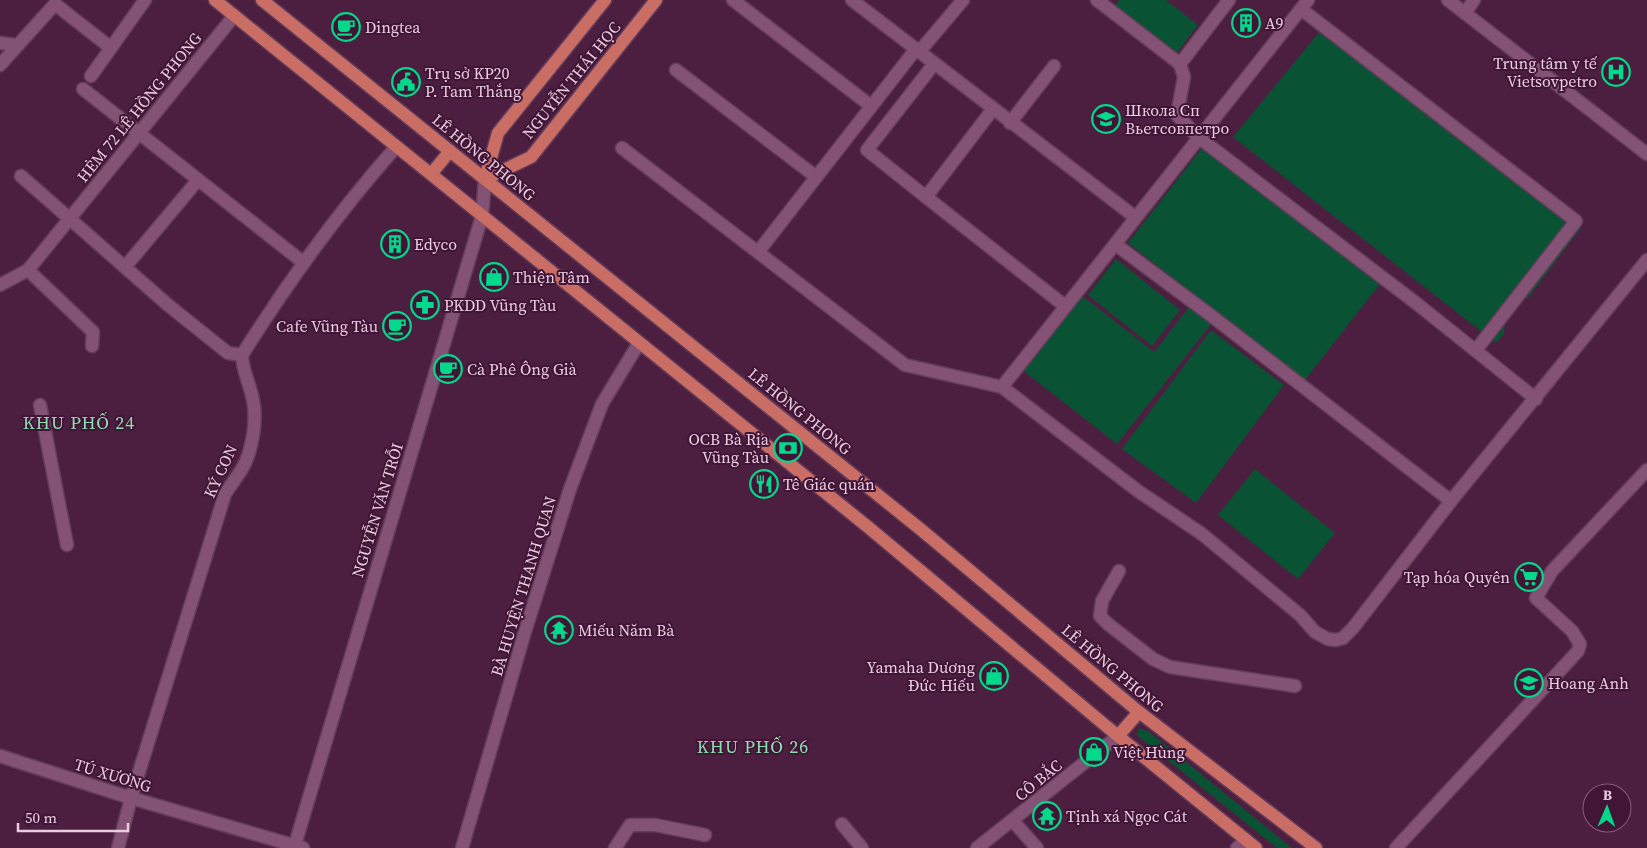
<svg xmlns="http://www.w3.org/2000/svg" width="1647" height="848" viewBox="0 0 1647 848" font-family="'Source Serif 4',serif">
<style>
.green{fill:#095334}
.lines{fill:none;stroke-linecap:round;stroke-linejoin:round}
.minor-casing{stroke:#643d5a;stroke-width:15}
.major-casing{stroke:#643d5a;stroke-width:15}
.minor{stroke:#835275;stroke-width:12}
.major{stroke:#ca6e65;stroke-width:12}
.labels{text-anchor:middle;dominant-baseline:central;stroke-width:4;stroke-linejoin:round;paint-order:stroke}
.poi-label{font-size:16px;fill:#e9ccdf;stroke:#411536;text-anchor:start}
.street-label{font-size:16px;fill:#e9ccdf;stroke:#411536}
.neighbourhood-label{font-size:18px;letter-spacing:1px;fill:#8fdeb1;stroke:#411536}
</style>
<rect width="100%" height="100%" fill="#4c1f40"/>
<g class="green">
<path d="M1119,0H1166L1198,25L1176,54L1114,6Z"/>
<path d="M1321,30L1581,228L1528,298L1514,301L1505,318L1504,334L1496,343L1233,137Z"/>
<path d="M1209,139L1387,275L1305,380L1128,243Z"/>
<path d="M1116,259L1180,310L1152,346L1088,295Z"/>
<path d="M1080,294L1154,352L1190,306L1212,323L1117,444L1021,369Z"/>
<path d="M1211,330L1284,385L1196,503L1122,449Z"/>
<path d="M1255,469L1335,533L1298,579L1218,515Z"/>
<path d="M1139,728L1148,731L1292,848H1277L1139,737L1137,735Z"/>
</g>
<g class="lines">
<defs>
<g id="minor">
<path d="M733,0L871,106"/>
<path d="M852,0L1135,217"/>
<path d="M1097,0L1180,64"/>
<path d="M1229,0L1180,64L1184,77L1177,115L1198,137L1416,303L1536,399"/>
<path d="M1448,0L1647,154"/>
<path d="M1301,9L1576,221L1476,350"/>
<path d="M1465,13L1474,0"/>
<path d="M0,43L15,45"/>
<path d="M919,52L963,0"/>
<path d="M934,64L867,150L926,197L993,109"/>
<path d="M0,65L55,4L111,48"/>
<path d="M676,70L815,176"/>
<path d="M91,76L145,0"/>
<path d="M83,89L304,263"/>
<path d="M1010,123L1054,66"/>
<path d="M622,148L905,365L1002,387L1138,491L1202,534L1300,615L1315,632L1328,639L1336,640L1343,638L1353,628L1451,501L1647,260"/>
<path d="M21,176L168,305L228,353L242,355"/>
<path d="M926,197L1065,306"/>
<path d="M1115,244L1213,317L1451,501"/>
<path d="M758,252L916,49"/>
<path d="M125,267L198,180"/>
<path d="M28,270L93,332L92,346"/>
<path d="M0,285L28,270L234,16"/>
<path d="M1002,387L1308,0"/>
<path d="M40,405L67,545"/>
<path d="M1119,571L1102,601L1100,616L1108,624L1153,659L1170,667L1295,686"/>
<path d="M0,756L131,798L303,848"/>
<path d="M1013,821L1037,848"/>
<path d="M842,824L862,848"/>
<path d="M118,848L131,798L225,494C231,484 241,473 246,461C253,444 257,418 253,400C250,384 242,370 242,355C288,282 339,211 396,147"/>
<path d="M294,848L482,216L485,179"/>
<path d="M462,848L524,635L570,489L602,404L639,343"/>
<path d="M615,848L630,825H655L705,835"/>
<path d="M977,848L1118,736"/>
<path d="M1237,848L1246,840"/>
<path d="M1396,848L1578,651L1580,644L1572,631L1536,598L1552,571L1647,470"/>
</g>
<g id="major">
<path d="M215,0L868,527L1118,736L1256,848"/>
<path d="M262,0L919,528L1139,712L1316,848"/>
<path d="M431,174L450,151"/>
<path d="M485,179L531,157L656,0"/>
<path d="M485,179L498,133L605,0"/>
<path d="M1118,736L1139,712"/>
</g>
</defs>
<use href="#minor" class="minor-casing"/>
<use href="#major" class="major-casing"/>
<use href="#minor" class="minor"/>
<use href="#major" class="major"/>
</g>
<defs>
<symbol id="building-ring" viewBox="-11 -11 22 22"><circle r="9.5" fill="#411536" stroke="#03d98b" stroke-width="1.5"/><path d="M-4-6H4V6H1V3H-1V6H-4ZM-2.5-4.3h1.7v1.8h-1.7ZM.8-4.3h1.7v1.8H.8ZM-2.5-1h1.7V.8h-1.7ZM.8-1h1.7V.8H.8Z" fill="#03d98b"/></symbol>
<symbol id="cafe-ring" viewBox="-11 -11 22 22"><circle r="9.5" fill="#411536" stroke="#03d98b" stroke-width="1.5"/><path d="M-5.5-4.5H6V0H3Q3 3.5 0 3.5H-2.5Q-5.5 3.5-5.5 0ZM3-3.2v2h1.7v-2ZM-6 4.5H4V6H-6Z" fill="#03d98b"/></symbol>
<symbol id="hospital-ring" viewBox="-11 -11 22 22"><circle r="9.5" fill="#411536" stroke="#03d98b" stroke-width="1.5"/><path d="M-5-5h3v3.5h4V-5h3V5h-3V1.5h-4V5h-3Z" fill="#03d98b"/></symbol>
<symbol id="civic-ring" viewBox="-11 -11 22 22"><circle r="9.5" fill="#411536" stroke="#03d98b" stroke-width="1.5"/><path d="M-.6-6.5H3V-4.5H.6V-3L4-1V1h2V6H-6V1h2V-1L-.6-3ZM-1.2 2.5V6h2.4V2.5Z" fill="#03d98b"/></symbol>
<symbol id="school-ring" viewBox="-11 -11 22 22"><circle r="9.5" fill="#411536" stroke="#03d98b" stroke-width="1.5"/><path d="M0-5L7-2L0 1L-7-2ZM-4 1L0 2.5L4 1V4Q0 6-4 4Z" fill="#03d98b"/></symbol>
<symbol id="shop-ring" viewBox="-11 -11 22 22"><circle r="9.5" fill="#411536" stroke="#03d98b" stroke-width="1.5"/><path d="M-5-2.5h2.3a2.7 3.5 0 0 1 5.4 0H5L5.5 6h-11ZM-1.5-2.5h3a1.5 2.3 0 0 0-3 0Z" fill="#03d98b"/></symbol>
<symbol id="pharmacy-ring" viewBox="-11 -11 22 22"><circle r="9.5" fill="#411536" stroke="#03d98b" stroke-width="1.5"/><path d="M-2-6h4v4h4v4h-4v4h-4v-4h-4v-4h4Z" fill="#03d98b"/></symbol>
<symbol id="bank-ring" viewBox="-11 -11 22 22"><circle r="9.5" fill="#411536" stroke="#03d98b" stroke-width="1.5"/><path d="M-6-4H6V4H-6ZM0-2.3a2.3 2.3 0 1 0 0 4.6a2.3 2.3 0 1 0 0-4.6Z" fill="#03d98b"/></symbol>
<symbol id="restaurant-ring" viewBox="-11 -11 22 22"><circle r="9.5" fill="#411536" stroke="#03d98b" stroke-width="1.5"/><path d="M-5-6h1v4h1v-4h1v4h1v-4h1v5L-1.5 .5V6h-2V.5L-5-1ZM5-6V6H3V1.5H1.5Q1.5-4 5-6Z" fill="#03d98b"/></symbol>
<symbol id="supermarket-ring" viewBox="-11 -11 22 22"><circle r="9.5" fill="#411536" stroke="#03d98b" stroke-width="1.5"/><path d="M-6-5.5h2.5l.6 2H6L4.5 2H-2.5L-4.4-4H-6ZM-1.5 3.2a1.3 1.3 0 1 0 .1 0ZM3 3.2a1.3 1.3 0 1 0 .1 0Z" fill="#03d98b"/></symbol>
<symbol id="temple-ring" viewBox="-11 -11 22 22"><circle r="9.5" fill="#411536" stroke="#03d98b" stroke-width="1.5"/><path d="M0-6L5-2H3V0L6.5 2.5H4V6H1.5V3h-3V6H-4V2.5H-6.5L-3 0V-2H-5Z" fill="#03d98b"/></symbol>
</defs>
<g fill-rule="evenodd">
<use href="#building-ring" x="1230" y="7" width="32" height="32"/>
<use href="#cafe-ring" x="330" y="11" width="32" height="32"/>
<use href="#hospital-ring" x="1600" y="56" width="32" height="32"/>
<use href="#civic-ring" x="390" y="66" width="32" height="32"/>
<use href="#school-ring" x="1090" y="103" width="32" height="32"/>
<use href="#building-ring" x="379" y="228" width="32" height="32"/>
<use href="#shop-ring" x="478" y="261" width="32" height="32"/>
<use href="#pharmacy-ring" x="409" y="289" width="32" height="32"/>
<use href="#cafe-ring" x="381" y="310" width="32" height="32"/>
<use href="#cafe-ring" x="432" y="353" width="32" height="32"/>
<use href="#bank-ring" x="772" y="432" width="32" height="32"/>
<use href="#restaurant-ring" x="748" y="468" width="32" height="32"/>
<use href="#supermarket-ring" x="1513" y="561" width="32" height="32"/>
<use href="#temple-ring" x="543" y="614" width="32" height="32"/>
<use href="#shop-ring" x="978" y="660" width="32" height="32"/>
<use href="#school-ring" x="1513" y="667" width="32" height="32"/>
<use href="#shop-ring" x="1078" y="736" width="32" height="32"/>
<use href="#temple-ring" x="1031" y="800" width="32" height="32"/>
</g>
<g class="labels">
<g class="poi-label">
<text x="1265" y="23">A9</text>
<text x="365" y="27">Dingtea</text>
<text x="1597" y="63" text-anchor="end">Trung tâm y tế<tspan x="1597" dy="18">Vietsovpetro</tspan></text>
<text x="425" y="73">Trụ sở KP20<tspan x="425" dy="18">P. Tam Thắng</tspan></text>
<text x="1125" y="110">Школа Сп<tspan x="1125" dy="18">Вьетсовпетро</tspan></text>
<text x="414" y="244">Edyco</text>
<text x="513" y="277">Thiện Tâm</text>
<text x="444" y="305">PKDD Vũng Tàu</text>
<text x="378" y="326" text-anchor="end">Cafe Vũng Tàu</text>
<text x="467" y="369">Cà Phê Ông Già</text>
<text x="769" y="439" text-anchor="end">OCB Bà Rịa<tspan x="769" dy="18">Vũng Tàu</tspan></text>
<text x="783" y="484">Tê Giác quán</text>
<text x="1510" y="577" text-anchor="end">Tạp hóa Quyên</text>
<text x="578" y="630">Miếu Năm Bà</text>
<text x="975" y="667" text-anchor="end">Yamaha Dương<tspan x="975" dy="18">Đức Hiếu</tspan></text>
<text x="1548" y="683">Hoang Anh</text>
<text x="1113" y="752">Việt Hùng</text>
<text x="1066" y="816">Tịnh xá Ngọc Cát</text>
</g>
<g class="street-label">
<text transform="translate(571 80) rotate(-51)">NGUYỄN THÁI HỌC</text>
<text transform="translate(139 107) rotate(-51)">HẺM 72 LÊ HỒNG PHONG</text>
<text transform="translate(484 157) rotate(39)">LÊ HỒNG PHONG</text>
<text transform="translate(800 411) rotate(39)">LÊ HỒNG PHONG</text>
<text transform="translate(220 471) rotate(-65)">KÝ CON</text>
<text transform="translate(377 510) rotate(-73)">NGUYỄN VĂN TRỖI</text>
<text transform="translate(523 586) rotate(-73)">BÀ HUYỆN THANH QUAN</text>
<text transform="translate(1113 668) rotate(40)">LÊ HỒNG PHONG</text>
<text transform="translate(113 775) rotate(17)">TÚ XƯƠNG</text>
<text transform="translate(1038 780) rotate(-39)">CÔ BẮC</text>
</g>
<g class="neighbourhood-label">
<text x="79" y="422">KHU PHỐ 24</text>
<text x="753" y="746">KHU PHỐ 26</text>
</g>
</g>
<g transform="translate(1607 808) rotate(2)"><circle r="24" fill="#411536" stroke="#845e7a"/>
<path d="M0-4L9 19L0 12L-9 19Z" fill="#03d98b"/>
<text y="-8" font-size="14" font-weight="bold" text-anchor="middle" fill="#e9ccdf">B</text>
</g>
<path d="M18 823v8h110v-8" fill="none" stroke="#e9ccdf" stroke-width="2.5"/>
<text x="25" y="823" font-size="15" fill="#e9ccdf" stroke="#411536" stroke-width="4" paint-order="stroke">50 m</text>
</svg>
